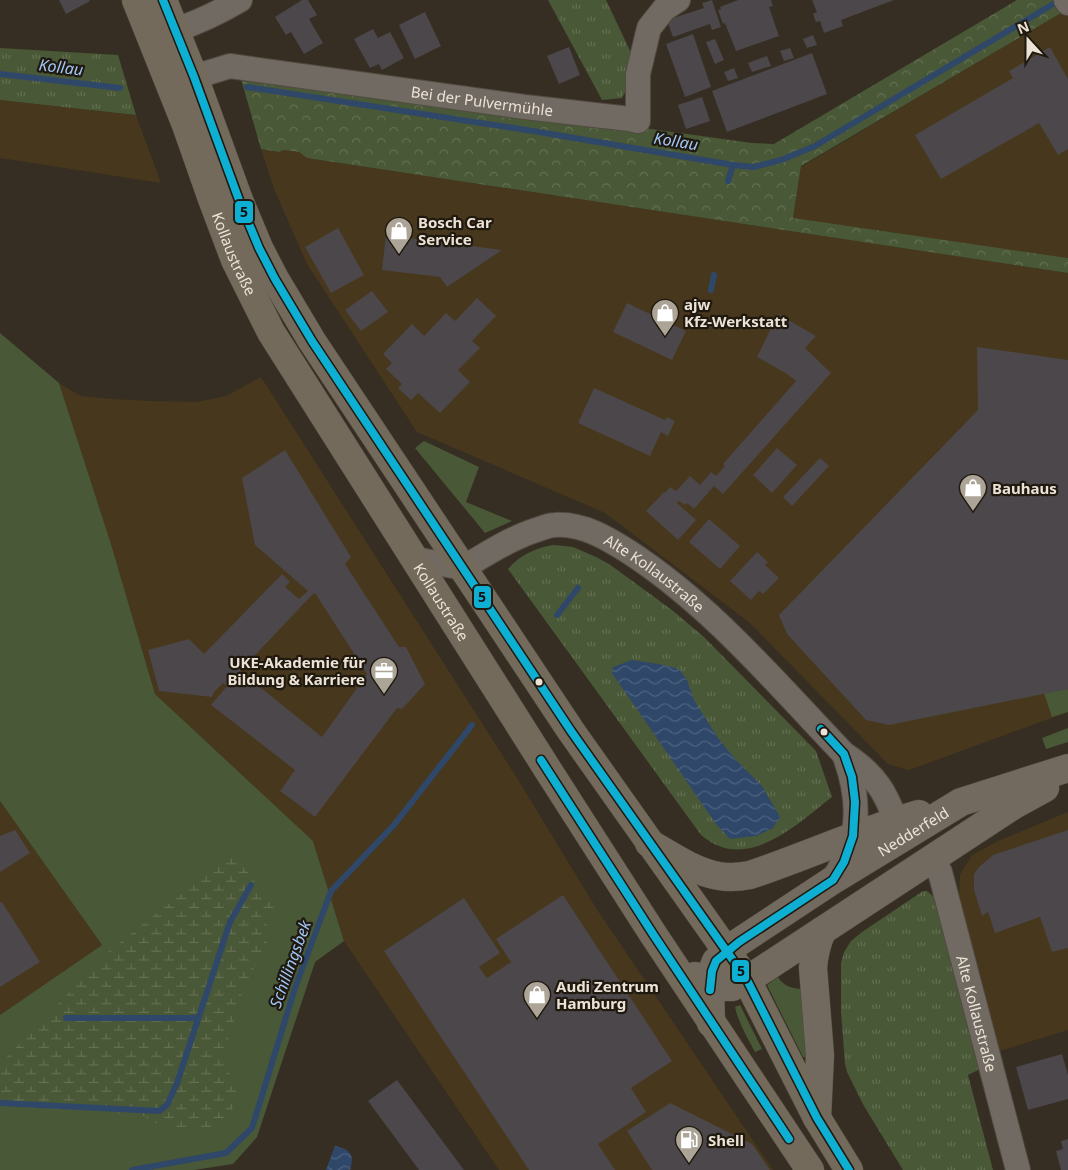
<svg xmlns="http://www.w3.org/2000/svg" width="1068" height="1170" viewBox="0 0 1068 1170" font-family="'Noto Sans',sans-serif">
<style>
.built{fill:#47371c}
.grass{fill:#495836}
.forest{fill:url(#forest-crowns)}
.wetland{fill:url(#wetland-marsh)}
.park{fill:url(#park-tufts)}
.water{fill:url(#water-waves)}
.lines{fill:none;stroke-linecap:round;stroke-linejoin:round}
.stream{stroke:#2f486a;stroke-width:6}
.building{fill:#4b474a;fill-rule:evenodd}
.street-casing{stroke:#524b41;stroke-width:26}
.secondary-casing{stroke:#524b41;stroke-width:29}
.primary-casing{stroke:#524b41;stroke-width:29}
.street{stroke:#716a62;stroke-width:24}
.secondary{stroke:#726a5f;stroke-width:28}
.primary{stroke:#736a5c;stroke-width:28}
.bus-1-casing{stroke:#1f190f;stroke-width:11}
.bus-1{stroke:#0dafd3;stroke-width:8}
.bus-dot{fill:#ece3d6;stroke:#1f190f;stroke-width:2}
.labels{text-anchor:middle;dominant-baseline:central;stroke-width:4.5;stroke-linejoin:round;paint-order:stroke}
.street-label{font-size:15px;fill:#ece3d6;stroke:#1f190f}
.poi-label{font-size:15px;font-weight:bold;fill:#ece3d6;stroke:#1f190f;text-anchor:start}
.water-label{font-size:16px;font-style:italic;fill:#a1c7f9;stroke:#1f190f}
.line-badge{stroke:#1f190f;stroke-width:2}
.pale-badge-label{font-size:14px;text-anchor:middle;font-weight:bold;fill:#111}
</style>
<defs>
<pattern id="forest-crowns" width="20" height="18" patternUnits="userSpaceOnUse" patternTransform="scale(1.25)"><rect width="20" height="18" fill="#495836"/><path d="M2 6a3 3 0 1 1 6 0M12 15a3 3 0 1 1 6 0" fill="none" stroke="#637052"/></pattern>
<pattern id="wetland-marsh" width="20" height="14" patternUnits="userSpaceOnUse" patternTransform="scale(1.25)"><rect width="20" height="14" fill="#495836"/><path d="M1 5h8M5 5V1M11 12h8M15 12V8" fill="none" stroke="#637052"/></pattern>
<pattern id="park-tufts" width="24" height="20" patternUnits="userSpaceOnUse" patternTransform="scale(1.25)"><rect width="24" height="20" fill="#495836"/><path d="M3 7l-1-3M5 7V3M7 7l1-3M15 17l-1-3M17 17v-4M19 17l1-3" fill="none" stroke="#637052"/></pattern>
<pattern id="water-waves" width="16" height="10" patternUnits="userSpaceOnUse" patternTransform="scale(1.25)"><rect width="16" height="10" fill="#2f486a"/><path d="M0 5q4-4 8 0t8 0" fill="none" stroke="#4d627f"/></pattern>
</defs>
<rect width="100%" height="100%" fill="#362e22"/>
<g class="built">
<path d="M1068,9V258L793,219L801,167Z"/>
<path d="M0,100L136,115L161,183L0,158Z"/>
<path d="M261,149L279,152L284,150L299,152L307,158L1068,273V712L909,770L888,764L750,623L605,513L417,432L307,264L274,189Z"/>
<path d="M261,377L517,778L596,908L773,1170H499L344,941L313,841L155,694L111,544L59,383L81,396L113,399L149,401L196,402L226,396Z"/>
<path d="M0,801L102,945L0,1015Z"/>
<path d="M1068,812V1030L1000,1051L959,895L960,875L972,855L998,841Z"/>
</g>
<g class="grass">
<path d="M0,333L59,383L111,544L155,694L313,841L344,941L315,962L257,1137L233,1164L194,1170H0V1015L102,945L0,801Z"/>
<path d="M424,441L479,467L466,502L512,521L485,533L415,448Z"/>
<path d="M1068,689V712L1052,717L1044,693Z"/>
<path d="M1068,728V742L1046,749L1042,738Z"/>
<path d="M778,977C784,987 793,989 805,989L807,1058L803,1057L767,985Z"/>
<path d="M740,1005L762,1049L755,1052C747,1037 739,1024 735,1007Z"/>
</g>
<path class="forest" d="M1017,0H1068V9L801,166L793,218L1068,258V273L307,158L299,152L284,150L279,152L261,149L239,72L752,143L774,144Z"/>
<path class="wetland" d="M233,853L274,907L267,919V945L244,986L228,1040L226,1065L237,1094L229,1120L212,1130L171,1131L142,1115L0,1106V1064L108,952Z"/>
<g class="park">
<path d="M548,0H606L633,57L631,80L622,98L602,100Z"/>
<path d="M0,48L118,55L136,115L0,100Z"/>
<path d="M553,545L573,547L596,557L609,564L672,610L704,637L816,751L832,797C796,825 746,874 701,835L508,569C520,555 535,548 553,545Z"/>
<path d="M923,891H927L934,897L980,1069L968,1075L993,1170H903L864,1106L847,1072L845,1064L841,1012V963L844,952L851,941L862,932Z"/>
</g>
<g class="water">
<path d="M632,660L659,664L679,669L687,680L694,700L718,738L735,759L762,786L780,817L773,828L756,836L730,839L716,824L612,673L613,667Z"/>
<path d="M335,1146C350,1149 355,1155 350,1170H326Z"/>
</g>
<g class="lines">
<g class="stream">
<path d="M0,74L120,88"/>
<path d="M247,87L533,131L733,165L754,167L781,160L815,146L1060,0"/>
<path d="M728,181L733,165"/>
<path d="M711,290L714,275"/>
<path d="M557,615L578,588"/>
<path d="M66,1018H198"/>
<path d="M0,1103L159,1111L167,1105L177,1083L230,922L251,885"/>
<path d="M132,1170L226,1153L252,1128L295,988L331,891L394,825L472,725"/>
</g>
</g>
<g class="building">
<path d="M59,0H89L90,1L66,14Z"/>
<path d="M302,0H308L317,15L309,19L323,43L304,54L291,32L286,35L275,17Z"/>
<path d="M712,0L721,27L712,30L710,24L673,37L667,20L704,8L702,3Z"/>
<path d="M738,0H771L773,6L769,7L779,36L736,51L725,23L723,24L718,10L721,9L720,7Z"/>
<path d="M812,0H894L841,20L843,26L824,33L820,21L816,22L813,14L817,12Z"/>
<path d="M425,12L441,46L415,59L399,25Z"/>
<path d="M373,29L378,38L390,32L404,58L382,70L379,64L370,68L354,39Z"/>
<path d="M693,34L711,87L685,97L666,44Z"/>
<path d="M813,35L817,45L807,48L803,39Z"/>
<path d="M715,39L724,60L715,64L706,42Z"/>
<path d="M569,47L580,75L559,84L547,56Z"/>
<path d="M1050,47L1068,79V149L1058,155L1039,123L941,179L915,135L1013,78L1009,71Z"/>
<path d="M790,48L794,58L784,61L780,51Z"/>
<path d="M812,53L827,94L727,132L712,91Z"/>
<path d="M767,56L771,66L752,72L748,63Z"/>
<path d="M734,68L738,78L728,81L724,72Z"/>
<path d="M702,97L710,121L686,129L678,105Z"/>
<path d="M338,228L364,275L331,293L305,247Z"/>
<path d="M386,235L502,250L447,287L440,277L382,270Z"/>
<path d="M372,291L388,312L361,331L345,310Z"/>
<path d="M477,298L496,316L472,341L480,348L458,370L470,382L440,413L418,393L411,400L398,388L402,384L386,369L392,363L383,354L412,324L424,336L446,313L455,321Z"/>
<path d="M627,303L686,331L672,360L613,332Z"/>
<path d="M778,314L816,336L805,348L831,373L723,494L714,486L694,509L687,503L685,505L679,501L677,503L696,520L678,540L646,511L664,492L665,493L670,487L676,491L690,476L700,485L711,472L716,476L725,466L723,464L796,381L787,374L757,357Z"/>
<path d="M977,347L1068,360V689L889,725L866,720L787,634L779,615L978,410Z"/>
<path d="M594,388L665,420L667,417L675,421L668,436L661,432L650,456L578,423Z"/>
<path d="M777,448L797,465L772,493L753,475Z"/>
<path d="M285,450L351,557L345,564L399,647H406L425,684L402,709L397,708L315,817L280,791L295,770L211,705L227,686L223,683L214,692L212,697L159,691L148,650L189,639L204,654L282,574L290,582L285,587L299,599L308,591L255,545L242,478ZM315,593L367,674L322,737L240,671L312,595Z"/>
<path d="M820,458L829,466L792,506L783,497Z"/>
<path d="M709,519L740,546L720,569L689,542Z"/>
<path d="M757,552L768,562L765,565L779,578L763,594L759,591L751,600L730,581Z"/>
<path d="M15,830L30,853L0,872V836Z"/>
<path d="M1068,830V948L1052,952L1040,917L995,933L988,912L982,916L974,890V874L979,867L993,855Z"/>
<path d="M563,895L672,1061L631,1088L646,1112L598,1144L615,1170H529L384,951L464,898L500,953L479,967L487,978L511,962L496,939Z"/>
<path d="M2,902L40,962L0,987V903Z"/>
<path d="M1062,1054L1068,1075V1099L1028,1110L1016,1067Z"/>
<path d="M397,1080L464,1170H419L368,1101Z"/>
<path d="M670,1103L752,1144L770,1170H652L627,1131Z"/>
<path d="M1068,1139V1170H1061L1056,1151L1063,1149L1061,1141Z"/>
</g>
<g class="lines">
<defs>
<g id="street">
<path d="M1066,0L1068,3"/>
<path d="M175,30C200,22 218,13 240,0"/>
<path id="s1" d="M194,77L230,66L525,107L630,119L638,121V74L649,28L664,9L678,0"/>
<path id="s2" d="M415,559L463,568C486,554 508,540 533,531C540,529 548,525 555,525C582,523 607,538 629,552C712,606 776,683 844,754C858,763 870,773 879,786C890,801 895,820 902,836"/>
<path id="s3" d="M931,859L940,872L1018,1170"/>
<path d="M833,880C839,870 845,860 849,849C861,819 855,784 844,754"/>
</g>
<g id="secondary">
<path d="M649,843C671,855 694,872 719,876C730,878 740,877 750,875C807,856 861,831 919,814"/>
<path d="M695,976L721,987H732L747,980L1014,805L1045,788"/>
<path id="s4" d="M711,1023L710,983L712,971L716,961L739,942L833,880L961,802L1068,768"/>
<path d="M817,1118L820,1055L813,968C814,954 817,943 822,931"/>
</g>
<g id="primary">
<path id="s5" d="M136,0L186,125L212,199L235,260L271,332L548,770L653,934L810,1170"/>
<path d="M163,0L194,77L239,200L259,248L275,279L312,341L571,731L747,980L817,1118L849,1170"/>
</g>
</defs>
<use href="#street" class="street-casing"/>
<use href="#secondary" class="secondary-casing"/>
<use href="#primary" class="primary-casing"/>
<use href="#street" class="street"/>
<use href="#secondary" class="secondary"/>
<use href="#primary" class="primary"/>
<defs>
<g id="bus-1">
<path d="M163,0L194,77L239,200L259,248L275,279L312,341L571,731L747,980L817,1118L849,1170"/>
<path d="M541,760L653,934L789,1139"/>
<path d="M710,990L712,971L716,961L739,942L833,880L844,862L853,836L855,802L852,777L844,754L821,729"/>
</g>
</defs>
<use href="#bus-1" class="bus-1-casing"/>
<use href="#bus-1" class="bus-1"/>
</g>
<defs>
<symbol id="shop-pin" viewBox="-11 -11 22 30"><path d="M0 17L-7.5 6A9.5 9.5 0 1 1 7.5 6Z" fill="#aca497" stroke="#1f190f"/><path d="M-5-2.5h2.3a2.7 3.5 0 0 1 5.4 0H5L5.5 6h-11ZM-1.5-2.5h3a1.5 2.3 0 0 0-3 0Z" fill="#fff"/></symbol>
<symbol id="office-pin" viewBox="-11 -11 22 30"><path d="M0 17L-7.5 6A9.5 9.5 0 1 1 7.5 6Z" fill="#aca497" stroke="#1f190f"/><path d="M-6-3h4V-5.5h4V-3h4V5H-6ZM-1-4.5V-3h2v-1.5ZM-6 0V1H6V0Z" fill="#fff"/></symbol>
<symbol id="fuel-pin" viewBox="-11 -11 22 30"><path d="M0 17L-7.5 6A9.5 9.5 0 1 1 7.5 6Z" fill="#aca497" stroke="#1f190f"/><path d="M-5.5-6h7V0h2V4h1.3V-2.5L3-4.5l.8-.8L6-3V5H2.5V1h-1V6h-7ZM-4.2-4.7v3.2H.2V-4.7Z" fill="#fff"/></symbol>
</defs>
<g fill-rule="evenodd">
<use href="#shop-pin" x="383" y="215" width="32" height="43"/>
<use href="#shop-pin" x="649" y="297" width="32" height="43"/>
<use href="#shop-pin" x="957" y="472" width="32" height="43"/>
<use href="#office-pin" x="368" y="655" width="32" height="43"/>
<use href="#shop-pin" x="521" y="979" width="32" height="43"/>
<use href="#fuel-pin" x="673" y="1124" width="32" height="43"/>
</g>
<g class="bus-dot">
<circle cx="539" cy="682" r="4.5"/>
<circle cx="824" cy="732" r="4.5"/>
</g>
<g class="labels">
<g class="street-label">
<text stroke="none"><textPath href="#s1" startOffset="292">Bei der Pulvermühle</textPath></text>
<text stroke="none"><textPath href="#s5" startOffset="272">Kollaustraße</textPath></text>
<text stroke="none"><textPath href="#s2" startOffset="264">Alte Kollaustraße</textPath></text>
<text stroke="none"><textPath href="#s5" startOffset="678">Kollaustraße</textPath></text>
<text stroke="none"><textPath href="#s4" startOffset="299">Nedderfeld</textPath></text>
<text stroke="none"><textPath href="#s3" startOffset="162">Alte Kollaustraße</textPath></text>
</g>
<g class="poi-label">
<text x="418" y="222">Bosch Car<tspan x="418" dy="17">Service</tspan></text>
<text x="684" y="304">ajw<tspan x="684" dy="17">Kfz-Werkstatt</tspan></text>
<text x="992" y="488">Bauhaus</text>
<text x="365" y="662" text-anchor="end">UKE-Akademie für<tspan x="365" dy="17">Bildung &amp; Karriere</tspan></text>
<text x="556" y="986">Audi Zentrum<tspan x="556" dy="17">Hamburg</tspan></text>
<text x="708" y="1140">Shell</text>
</g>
<g class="water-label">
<text transform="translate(61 67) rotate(7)">Kollau</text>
<text transform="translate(676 141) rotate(9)">Kollau</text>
<text transform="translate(290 964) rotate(-70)">Schillingsbek</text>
</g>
</g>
<g class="line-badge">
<rect x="234" y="200" width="20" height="24" rx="5" fill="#0dafd3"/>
<rect x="473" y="585" width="19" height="24" rx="5" fill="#0dafd3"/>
<rect x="731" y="959" width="19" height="24" rx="5" fill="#0dafd3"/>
</g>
<g class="pale-badge-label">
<text x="244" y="217">5</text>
<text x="482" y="602">5</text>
<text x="741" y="976">5</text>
</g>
<g transform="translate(1028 40) rotate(339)" stroke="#1f190f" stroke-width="4" paint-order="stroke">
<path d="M0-4L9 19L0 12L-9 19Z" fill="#ece3d6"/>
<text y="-8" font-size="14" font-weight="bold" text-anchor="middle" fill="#ece3d6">N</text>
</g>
</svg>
